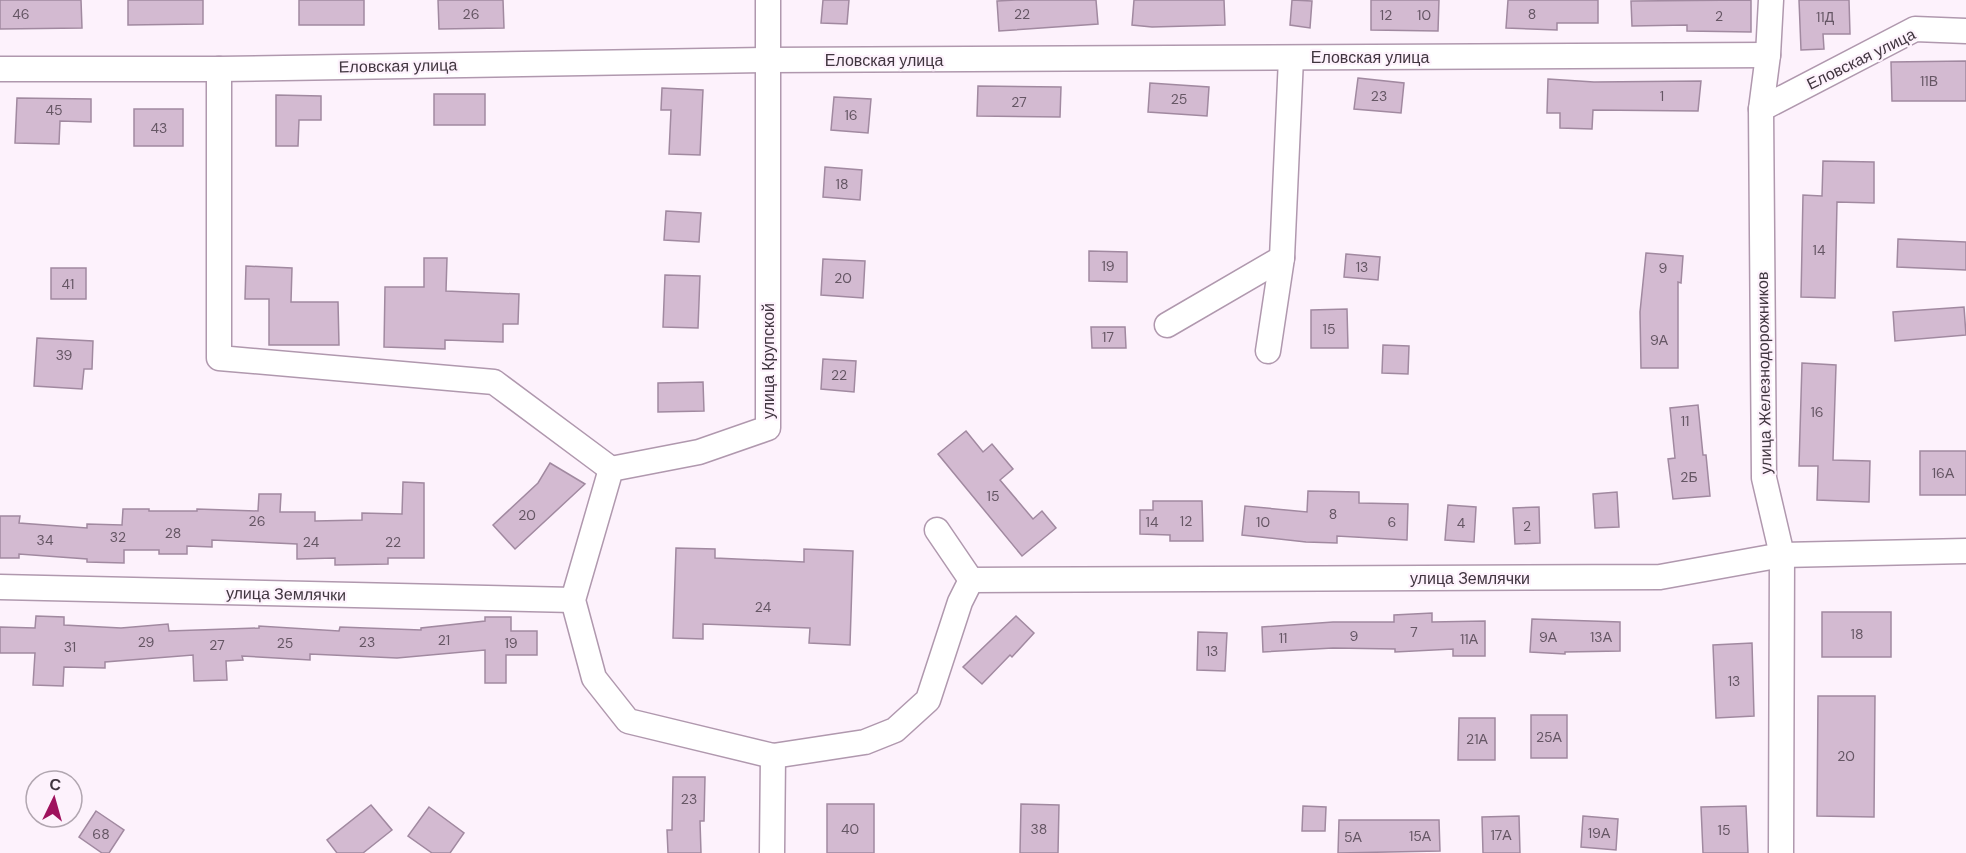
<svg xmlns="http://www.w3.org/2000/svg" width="1966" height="853" viewBox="0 0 1966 853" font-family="'DM Sans',sans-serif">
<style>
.building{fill:#d3bad1;stroke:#a189a0;stroke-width:1.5}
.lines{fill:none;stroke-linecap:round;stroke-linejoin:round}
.street-casing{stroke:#b098ae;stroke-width:27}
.street{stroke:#fff;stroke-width:24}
.labels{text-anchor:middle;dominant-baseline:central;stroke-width:4.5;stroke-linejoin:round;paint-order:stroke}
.number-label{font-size:14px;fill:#655664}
.street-label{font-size:16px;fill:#40353f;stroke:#fdf2fc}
</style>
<rect width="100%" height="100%" fill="#fdf2fc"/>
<g class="building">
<path d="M0,0H81L82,28L0,29Z"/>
<path d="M128,0H203V24L128,25Z"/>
<rect x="299" y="0" width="65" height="25"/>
<path d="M438,0H503L504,28L439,29Z"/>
<path d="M823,0H849L847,24L821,23Z"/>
<path d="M1016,0H1096L1098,24L999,31L997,1Z"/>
<path d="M1134,0H1224L1225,25L1152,27L1132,25Z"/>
<path d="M1292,0L1312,1L1310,28L1290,25Z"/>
<path d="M1371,0H1439L1438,31L1371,30Z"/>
<path d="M1508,0H1598V23H1557V30L1506,28Z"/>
<path d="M1751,0V32L1687,31V25L1632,26L1631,1Z"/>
<path d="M1799,0H1849L1850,34H1823L1824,49L1801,50Z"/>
<path d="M1966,61V101H1892L1891,62Z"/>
<path d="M1358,78L1404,83L1401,113L1354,109Z"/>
<path d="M1548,79L1594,82L1701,81L1698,111L1593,110L1592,129L1560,128V113H1547Z"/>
<path d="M1150,83L1209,87L1207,116L1148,112Z"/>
<path d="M978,86L1061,87L1060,117L977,116Z"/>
<path d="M662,88L703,90L700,155L669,154L671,110H661Z"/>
<rect x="434" y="94" width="51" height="31"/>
<path d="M276,95L321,96V120H299L298,146H276Z"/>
<path d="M834,97L871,99L868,133L831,130Z"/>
<path d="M17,98L91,99V122L60,121L59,144L15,143Z"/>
<rect x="134" y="109" width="49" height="37"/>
<path d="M1823,161L1874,162V203L1837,202L1835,298L1801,297L1803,195L1822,196Z"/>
<path d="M825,167L862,170L860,200L823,197Z"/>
<path d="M666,211L701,213L699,242L664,240Z"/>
<path d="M1898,239L1966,242V270L1897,267Z"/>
<path d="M1089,251L1127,252V282L1089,281Z"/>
<path d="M1646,253L1683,256L1681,283L1678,282V368H1641L1640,312Z"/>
<path d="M1346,254L1380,257L1378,280L1344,277Z"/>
<path d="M424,258H447L446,291L519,294L518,324H503V342L445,340V349L384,347L385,287H424Z"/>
<path d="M823,259L865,261L863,298L821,295Z"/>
<path d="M246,266L292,268L291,302H338L339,345H269V299H245Z"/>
<rect x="51" y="268" width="35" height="31"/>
<path d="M665,275L700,276L698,328L663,327Z"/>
<path d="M1964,307L1966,335L1895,341L1893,312Z"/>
<path d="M1347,309L1348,348H1311V310Z"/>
<path d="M1091,327H1125L1126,348H1092Z"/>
<path d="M37,338L93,341L92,369H84L82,389L34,386Z"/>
<path d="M1383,345L1409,346L1408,374L1382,373Z"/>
<path d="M823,359L856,361L854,392L821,389Z"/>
<path d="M1802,363L1836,365L1833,460L1870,461L1869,502L1817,500L1818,466H1799Z"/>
<path d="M703,382L704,411L658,412V383Z"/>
<path d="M1698,405L1703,455H1706L1710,496L1673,499L1668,459L1675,458L1670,408Z"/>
<path d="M966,431L983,452L992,444L1013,469L1000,480L1033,519L1042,511L1056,528L1022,556L938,454Z"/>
<rect x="1920" y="451" width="46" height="44"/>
<path d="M550,463L585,484L515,549L493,525L538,483Z"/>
<path d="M403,482L424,483V558H388V564L335,565V558L297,559V544L212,540V547L187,546V554H159V550H124V563L87,562V559L19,554V558H0V516H20L19,523L87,528V524L122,525L123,509H149V511H197V509L258,511L259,494H281L280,512H315V521L362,520V513L402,514Z"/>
<path d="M1308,491L1359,492V503L1408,504L1407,540L1337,536V543L1306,542L1242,535L1245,506L1307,512Z"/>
<path d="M1617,492L1619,527L1595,528L1593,494Z"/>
<path d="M1153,501H1202L1203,541H1170V535L1140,534V510H1153Z"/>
<path d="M1448,505L1476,507L1474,542L1445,540Z"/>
<path d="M1539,507L1540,543L1515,544L1513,508Z"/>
<path d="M676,548L715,549V558L804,562V549L853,551L850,645L809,643L810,628L703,624V639L673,638Z"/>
<rect x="1822" y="612" width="69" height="45"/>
<path d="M1432,613V622L1485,621V656H1453V649L1395,652V649L1333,648L1263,652L1262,627L1333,622H1394V615Z"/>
<path d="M36,616L64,617V625L121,628L168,624L169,631L259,628V626L339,631L340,627L421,630V628L485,621V617H511V631H537V655H506V683H485V650L397,658L310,654V660L242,656L243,660L226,661L227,680L194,681L193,655L105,662V668L64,667L63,686L33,685L35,653H0V627L35,628Z"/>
<path d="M1016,616L1034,633L1012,657L1010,655L982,684L963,667Z"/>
<path d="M1532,619L1620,622V651L1565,652V654L1530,652Z"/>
<path d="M1198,632L1227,633L1225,671L1197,670Z"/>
<path d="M1752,643L1754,716L1716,718L1713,645Z"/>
<path d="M1818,696H1875L1874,817L1817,816Z"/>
<rect x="1531" y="715" width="36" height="43"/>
<path d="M1459,718H1495V760H1458Z"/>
<path d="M673,777H705L704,821H700L701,853H668L667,830H672Z"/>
<rect x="827" y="804" width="47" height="49"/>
<path d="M1021,804L1059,805L1058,853H1020Z"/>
<path d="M371,805L392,830L363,853H337L327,840Z"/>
<path d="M1303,806L1326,807L1325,831H1302Z"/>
<path d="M1746,806L1748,853H1703L1701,807Z"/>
<path d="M429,807L464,833L450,853H432L408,836Z"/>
<path d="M96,811L124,830L109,853H102L79,837Z"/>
<path d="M1519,816L1520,853H1483L1482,817Z"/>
<path d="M1583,816L1618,819L1616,850L1581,847Z"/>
<path d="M1339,820H1439L1440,851L1338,853Z"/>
</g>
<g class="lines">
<defs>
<g id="street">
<path d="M768,0V428L699,452L611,469L573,600L594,678L628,721L773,756L865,742L895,730L928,700L960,602L971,580L937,530"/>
<path d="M1771,0L1768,55L1761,109L1764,478L1782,555L1781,853"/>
<path d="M0,69H219L768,60L1768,55"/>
<path d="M219,69V358L494,382L611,469"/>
<path d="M1761,109L1915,29L1966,31"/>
<path d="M1167,325L1282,258L1291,58"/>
<path d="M1268,351L1282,258"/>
<path d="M971,580L1660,577L1782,555L1966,551"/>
<path d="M0,587L573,600"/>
<path d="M772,853L773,756"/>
</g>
</defs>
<use href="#street" class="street-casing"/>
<use href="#street" class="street"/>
</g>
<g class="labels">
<g class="number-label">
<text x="21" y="14">46</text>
<text x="471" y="14">26</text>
<text x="1022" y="14">22</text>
<text x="1532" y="14">8</text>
<text x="1386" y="15">12</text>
<text x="1424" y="15">10</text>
<text x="1719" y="16">2</text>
<text x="1825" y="17">11Д</text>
<text x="1929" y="81">11В</text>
<text x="1379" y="96">23</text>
<text x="1662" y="96">1</text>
<text x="1179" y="99">25</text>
<text x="1019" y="102">27</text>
<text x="54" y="110">45</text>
<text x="851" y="115">16</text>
<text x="159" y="128">43</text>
<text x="842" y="184">18</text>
<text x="1819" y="250">14</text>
<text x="1108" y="266">19</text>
<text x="1362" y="267">13</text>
<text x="1663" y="268">9</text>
<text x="843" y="278">20</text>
<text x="68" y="284">41</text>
<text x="1329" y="329">15</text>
<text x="1108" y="337">17</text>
<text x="1659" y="340">9А</text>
<text x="64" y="355">39</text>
<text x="839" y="375">22</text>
<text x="1817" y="412">16</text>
<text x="1685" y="421">11</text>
<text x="1943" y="473">16А</text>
<text x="1689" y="477">2Б</text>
<text x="993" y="496">15</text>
<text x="1333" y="514">8</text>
<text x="527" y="515">20</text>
<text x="257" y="521">26</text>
<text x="1186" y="521">12</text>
<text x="1152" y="522">14</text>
<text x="1263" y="522">10</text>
<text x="1392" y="522">6</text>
<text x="1461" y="523">4</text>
<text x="1527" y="526">2</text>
<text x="173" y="533">28</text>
<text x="118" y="537">32</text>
<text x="45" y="540">34</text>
<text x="311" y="542">24</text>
<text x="393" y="542">22</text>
<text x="763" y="607">24</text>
<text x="1414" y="632">7</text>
<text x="1857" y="634">18</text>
<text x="1354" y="636">9</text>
<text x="1548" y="637">9А</text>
<text x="1601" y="637">13А</text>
<text x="1283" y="638">11</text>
<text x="1469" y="639">11А</text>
<text x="444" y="640">21</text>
<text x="146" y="642">29</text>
<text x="367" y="642">23</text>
<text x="285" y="643">25</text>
<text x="511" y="643">19</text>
<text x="217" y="645">27</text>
<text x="70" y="647">31</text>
<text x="1212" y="651">13</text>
<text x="1734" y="681">13</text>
<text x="1549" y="737">25А</text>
<text x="1477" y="739">21А</text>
<text x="1846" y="756">20</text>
<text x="689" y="799">23</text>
<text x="850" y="829">40</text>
<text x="1039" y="829">38</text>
<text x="1724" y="830">15</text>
<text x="1599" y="833">19А</text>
<text x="101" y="834">68</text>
<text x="1501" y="835">17А</text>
<text x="1420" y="836">15А</text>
<text x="1353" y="837">5А</text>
</g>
<g class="street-label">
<text x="1370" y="57">Еловская улица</text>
<text transform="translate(1861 59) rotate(-26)">Еловская улица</text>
<text x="884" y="60">Еловская улица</text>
<text transform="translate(398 66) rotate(-1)">Еловская улица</text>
<text transform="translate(768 361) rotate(-90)">улица Крупской</text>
<text transform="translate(1764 373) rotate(-91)">улица Железнодорожников</text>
<text x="1470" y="578">улица Землячки</text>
<text transform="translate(286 594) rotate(1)">улица Землячки</text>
</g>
</g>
<g transform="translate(54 799) rotate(5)"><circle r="28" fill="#fdf2fc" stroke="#b1a6b0" stroke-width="1.5"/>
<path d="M0-4.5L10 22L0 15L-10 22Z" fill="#9f125d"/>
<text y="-9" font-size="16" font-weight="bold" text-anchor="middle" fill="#40353f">С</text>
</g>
</svg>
